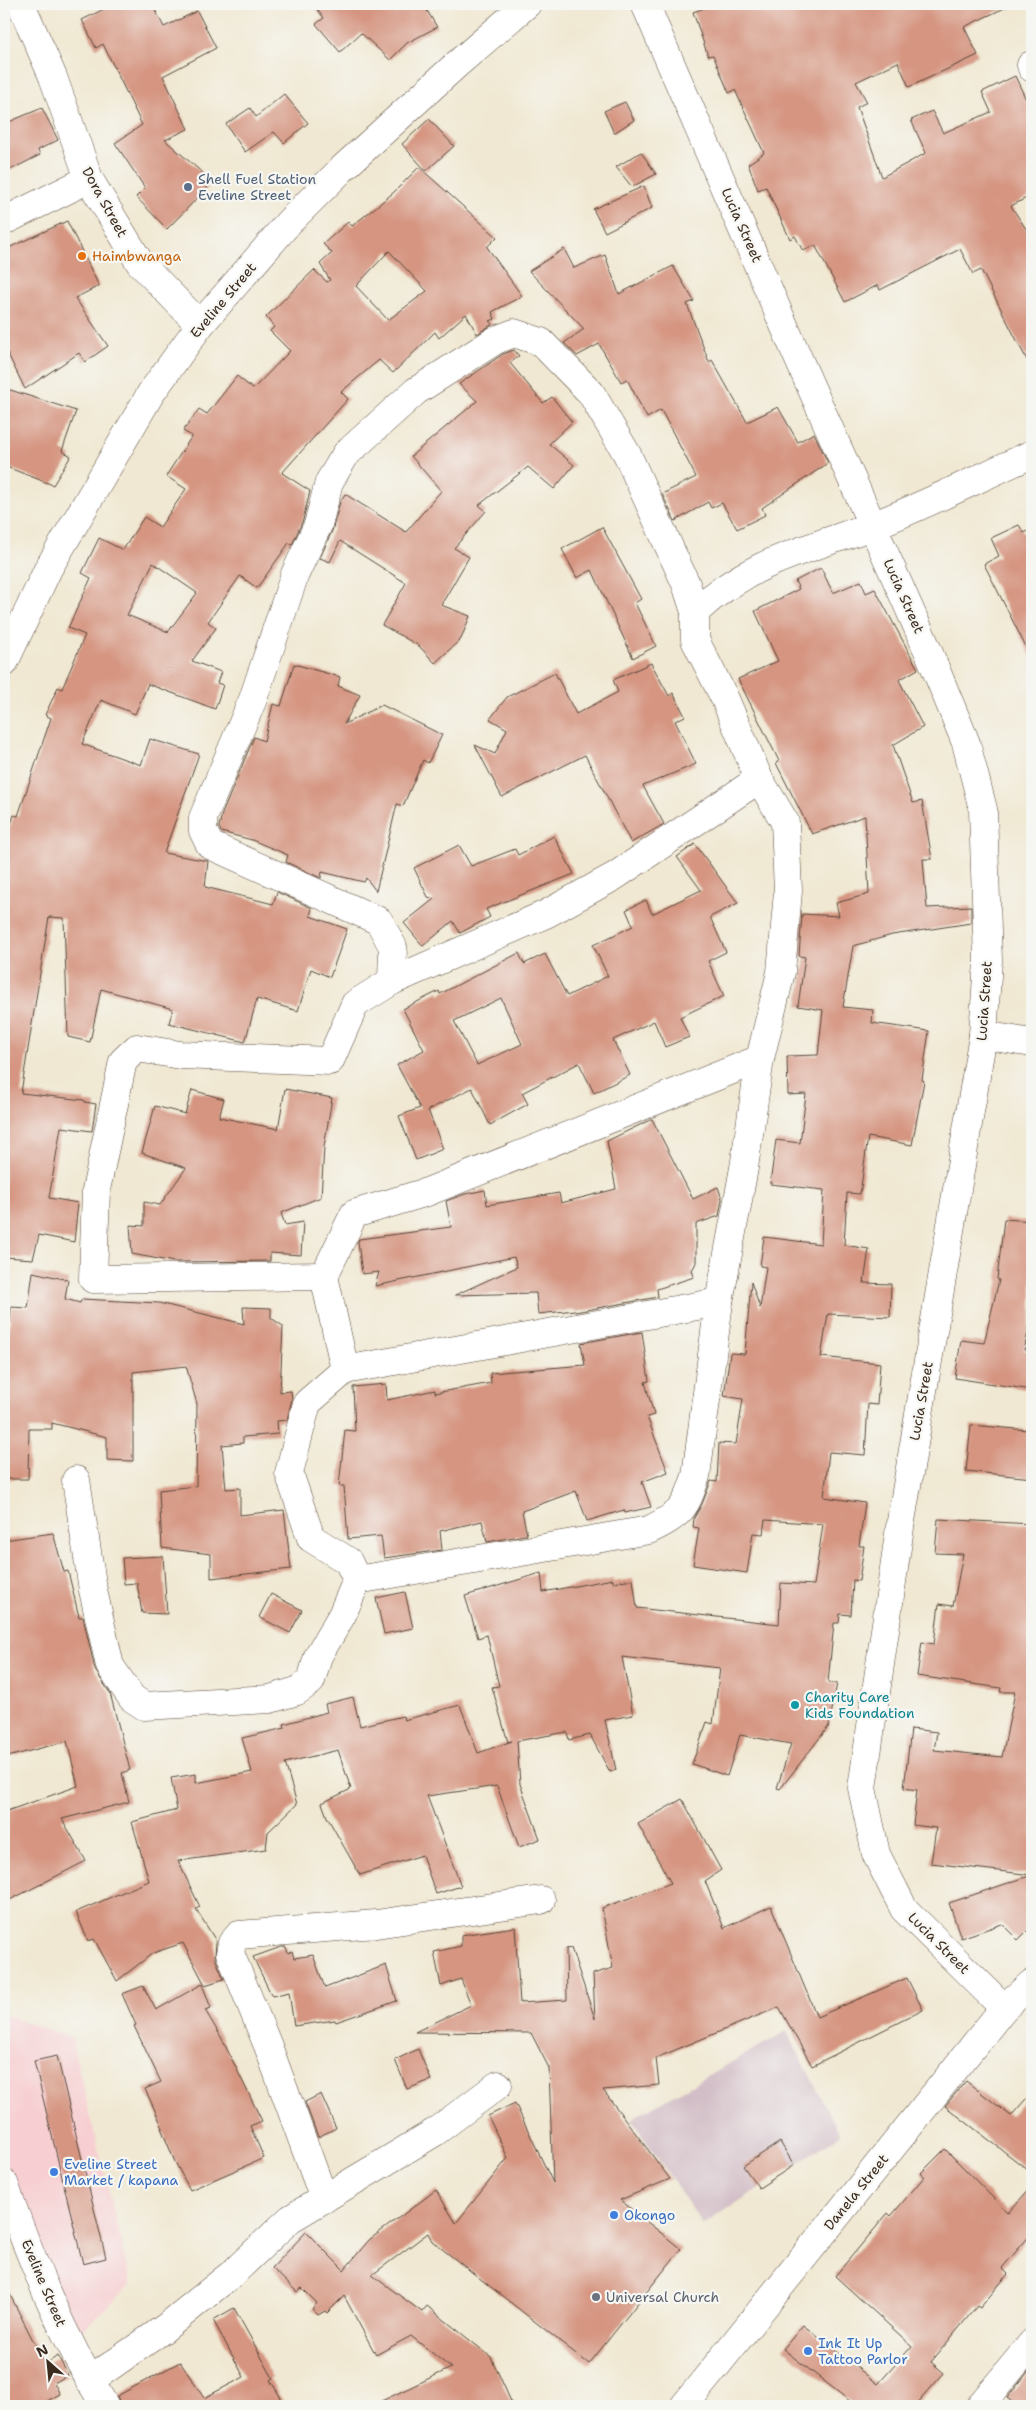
<svg xmlns="http://www.w3.org/2000/svg" width="1036" height="2410" viewBox="0 0 1036 2410" font-family="'Shantell Sans',sans-serif">
<style>
.built{fill:#f7cfd2}
.industrial{fill:#d2bdc6}
.building{fill:#d59581;fill-rule:evenodd}
.lines{fill:none;stroke-linecap:round;stroke-linejoin:round}
.minor-casing{stroke:#564639;stroke-width:29}
.minor{stroke:#fff;stroke-width:28}
.service-dot{fill:#5c6f8a;stroke:#f6f6f2;stroke-width:2}
.food-dot{fill:#e8710a;stroke:#f6f6f2;stroke-width:2}
.culture-dot{fill:#0f9aa8;stroke:#f6f6f2;stroke-width:2}
.shop-dot{fill:#3f7fe0;stroke:#f6f6f2;stroke-width:2}
.worship-dot{fill:#6b7280;stroke:#f6f6f2;stroke-width:2}
.labels{text-anchor:middle;dominant-baseline:central;stroke-width:4.5;stroke-linejoin:round;paint-order:stroke}
.service-label{font-size:14px;fill:#4e5e75;stroke:#f6f6f2;text-anchor:start}
.street-label{font-size:14px;fill:#3b2a1e;stroke:#f6f6f2}
.food-label{font-size:14px;fill:#c56008;stroke:#f6f6f2;text-anchor:start}
.culture-label{font-size:14px;fill:#0d838f;stroke:#f6f6f2;text-anchor:start}
.shop-label{font-size:14px;fill:#366cbe;stroke:#f6f6f2;text-anchor:start}
.worship-label{font-size:14px;fill:#5b616d;stroke:#f6f6f2;text-anchor:start}
</style>
<rect width="100%" height="100%" fill="#f6f6f2"/>
<filter id="ink" filterUnits="userSpaceOnUse"><feTurbulence type="fractalNoise" baseFrequency=".02" numOctaves="2"/><feDisplacementMap in="SourceGraphic" scale="10" xChannelSelector="R" yChannelSelector="G"/><feConvolveMatrix kernelMatrix="1 2 1 2 8 2 1 2 1" color-interpolation-filters="sRGB"/></filter>
<filter id="wash" filterUnits="userSpaceOnUse"><feTurbulence type="fractalNoise" baseFrequency=".0096" numOctaves="4" result="noise"/><feDisplacementMap in="SourceGraphic" scale="20" xChannelSelector="R" yChannelSelector="G"/><feGaussianBlur stdDeviation="1.12" result="paint"/><feColorMatrix in="noise" values="0 0 0 0 0 0 0 0 0 0 0 0 0 0 0 0 0 1.4 0 .05"/><feComposite in="paint" operator="in"/></filter>
<g filter="url(#wash)">
<rect width="100%" height="100%" fill="#f0e8d2"/>
<path class="built" d="M4,2015L71,2037L131,2284L70,2342L4,2183Z"/>
<path class="industrial" d="M787,2031L840,2135L703,2225L631,2119Z"/>
<g id="blocks">
<g class="building">
<path d="M114,4H152L164,27L197,11L216,48L163,76L188,129L165,140L213,182L167,229L136,197L145,188L115,143L142,125L103,44L96,48L82,20Z"/>
<path d="M312,4H423L437,27L407,43L390,60L361,33L340,52L316,24L324,18Z"/>
<path d="M717,4H1013L964,27L978,55L909,87L898,62L856,82L867,102L857,107L882,177L926,153L911,120L932,111L943,133L991,112L982,92L1015,76L1032,112V195L1011,206L1032,238V370L981,270L973,274L960,249L880,290L878,285L845,302L815,245L803,251L795,236L790,239L766,187L758,190L748,164L764,153L735,90L729,93L713,55L708,56L693,12Z"/>
<path d="M284,94L308,123L284,143L274,132L245,152L226,124L250,108L256,117Z"/>
<path d="M625,102L634,120L614,133L604,111Z"/>
<path d="M42,108L58,140L38,150L40,155L4,173V124Z"/>
<path d="M429,119L454,146L426,171L402,144Z"/>
<path d="M641,152L656,174L632,187L616,167Z"/>
<path d="M419,167L497,237L487,247L522,296L492,312L495,319L490,321L493,324L477,334L466,314L439,338L435,332L393,373L379,360L341,392L348,399L282,473L310,491L303,520L292,545L289,543L257,588L240,576L208,622L216,628L192,661L221,672L217,683L223,685L215,709L148,684L135,714L101,700L82,744L141,765L150,739L199,754L164,853L208,861L205,887L273,904L277,892L312,908L310,916L347,929L330,977L311,969L298,1011L257,999L245,1042L169,1023L173,1009L101,989L90,1042L68,1037L64,918L49,917L21,1093L84,1100L85,1102L96,1104L92,1131L61,1127L49,1198L78,1203L74,1242L39,1235L33,1259L4,1257V844L14,815L18,816L51,718L45,715L58,687L62,689L85,635L68,628L91,578L82,573L99,538L123,550L144,517L160,527L186,489L166,476L192,436L183,431L199,409L207,414L237,376L253,389L290,351L270,331L274,327L266,317L314,270L327,282L330,280L320,264L332,253L323,244L348,222L352,226L393,193ZM389,251L427,291L388,320L356,286ZM153,563L197,593L168,632L127,615Z"/>
<path d="M644,186L652,208L605,232L593,209Z"/>
<path d="M67,221L99,286L75,298L108,346L85,362L79,353L25,389L4,346V250Z"/>
<path d="M564,249L574,268L605,255L619,294L673,266L694,301L687,304L709,362L712,360L747,422L778,407L798,442L814,433L828,463L762,508L765,515L737,529L722,503L711,508L708,502L675,521L662,494L696,477L661,410L647,418L627,379L621,382L599,344L577,356L564,343L584,329L529,271Z"/>
<path d="M514,350L519,356L510,363L543,403L552,397L572,422L549,444L574,465L554,489L528,467L479,505L486,511L454,548L469,557L441,605L470,616L461,639L435,663L419,646L382,625L406,583L340,541L330,562L320,558L332,531L340,502L345,494L406,532L441,491L411,456L477,401L459,384L503,354Z"/>
<path d="M4,388L76,411L62,451L71,456L53,485L4,466Z"/>
<path d="M1019,525L1024,533L1032,529V659L984,564L999,556L991,538Z"/>
<path d="M602,527L641,599L635,603L656,646L633,658L592,570L577,578L562,549Z"/>
<path d="M821,568L833,593L861,581L866,593L875,589L918,669L899,680L923,727L893,745L913,803L922,801L932,859H923L927,908L971,906V923L892,935L853,946L843,1007L873,1010L872,1023L929,1031L922,1080L924,1081L912,1145L868,1137L860,1194L847,1193L844,1245L869,1249L864,1283L891,1284L890,1317L828,1314L821,1357L880,1363L877,1405L868,1404L865,1455L829,1452L824,1497L865,1503L859,1546H864L859,1581L853,1580L851,1615L840,1614L839,1623H834L828,1682L837,1683L829,1726L780,1789L777,1788L791,1744L740,1735L727,1776L692,1764L707,1722L713,1724L720,1668L622,1657L633,1715L605,1720L616,1770L610,1772L590,1735L569,1740L567,1732L517,1741L520,1784L540,1839L519,1847L497,1786L427,1796L461,1886L436,1894L422,1855L360,1875L327,1817L322,1803L351,1789L338,1750L285,1763L297,1804L268,1832L266,1849L178,1861L200,1907L196,1909L216,1941L215,1958L224,1979L205,1985L183,1943L153,1953L117,1981L94,1939L88,1941L76,1912L149,1881L132,1822L177,1810L171,1778L196,1774V1783L252,1772L242,1738L285,1728L284,1724L327,1712L325,1704L353,1697L360,1726L403,1716L404,1720L460,1705L478,1753L512,1741L508,1742L492,1687L499,1686L487,1635L478,1638L465,1596L541,1573L543,1592L613,1579V1582L633,1579L637,1608L779,1624L781,1583L814,1585L823,1524L765,1520L763,1534L753,1533L747,1573L693,1565L699,1528L693,1527L694,1518L702,1504L711,1481L717,1482L719,1443L736,1444L743,1399L724,1396L730,1353L745,1354L751,1282L760,1308L766,1267L760,1266L764,1237L821,1244L824,1190L770,1184L776,1140L800,1143L806,1094L788,1095L787,1056L818,1055L823,1010L798,1006L805,957L799,956L802,914L839,916L836,903L869,894L865,816L812,834L776,763L779,761L738,679L778,661L755,611L799,589L795,581Z"/>
<path d="M651,663L669,696L673,693L685,716L675,721L696,764L643,786L664,824L631,843L585,755L502,797L475,745L495,754L507,729L490,719L507,697L555,673L576,714L618,692L613,680Z"/>
<path d="M294,664L340,677L338,686L360,695L344,724L382,705L442,735L428,763L423,760L403,806L397,804L376,891L366,878L364,882L322,872L321,878L286,862L288,855L252,840L221,832L219,827L222,814L254,737L264,741L273,704L281,706Z"/>
<path d="M554,836L574,874L486,909L490,917L460,933L453,921L423,946L404,923L434,899L428,897L414,868L459,845L471,866L515,849L518,855Z"/>
<path d="M695,844L738,903L710,917L726,952L708,961L724,996L680,1017L689,1037L665,1047L654,1021L613,1040L630,1075L594,1093L579,1063L522,1093L528,1104L490,1125L472,1088L428,1110L443,1149L416,1160L399,1116L420,1108L397,1065L424,1050L403,1009L439,991L440,994L519,953L524,964L545,954L567,996L608,976L593,945L633,926L626,910L646,900L652,914L701,890L677,857ZM501,998L522,1044L477,1065L454,1021Z"/>
<path d="M285,1089L332,1098L324,1147L321,1197L281,1213L285,1225L303,1222L301,1255L270,1253V1261L174,1262L132,1254L130,1225L144,1226V1202L160,1205L186,1168L142,1153L155,1106L185,1114L192,1090L224,1099L219,1117L278,1129Z"/>
<path d="M652,1119L693,1199L718,1187L722,1199L719,1216L696,1224V1263L692,1270L694,1277L657,1289L658,1297L575,1312V1310L538,1314L536,1293L455,1295L517,1267L514,1257L375,1286L379,1272L362,1274L358,1242L359,1239L451,1227L446,1201L465,1194L485,1190L487,1205L559,1193L561,1203L616,1189L607,1141Z"/>
<path d="M1004,1219L1032,1221V1315L1024,1350L1032,1351V1390L955,1378L961,1340L984,1343L999,1280L997,1279Z"/>
<path d="M33,1272L68,1280L65,1299L80,1303L82,1299L159,1303L244,1324L243,1307L271,1308V1318L283,1326L280,1392L291,1391L292,1399L287,1420L277,1421L278,1434L243,1437V1443L222,1445L226,1489L240,1488V1515L284,1510L291,1569L211,1578V1554L162,1548L159,1490L196,1486L197,1404L186,1366L133,1372V1461L107,1460V1437L52,1423V1429H29L28,1479H4V1390L11,1307L28,1308Z"/>
<path d="M642,1332L649,1381L645,1382L654,1415L647,1417L668,1472L642,1482L651,1507L625,1513L624,1510L587,1521L576,1491L522,1511L527,1535H525L487,1542L482,1521L440,1531L442,1550L384,1558L381,1536L348,1539L344,1486H339L345,1430L355,1431L353,1387L386,1384L387,1400L435,1390V1393L491,1383L490,1373L585,1365L581,1343Z"/>
<path d="M971,1425L1028,1430L1027,1441L1032,1442V1478L966,1471Z"/>
<path d="M938,1519L1032,1524V1875L931,1863L936,1828L913,1825L917,1790L904,1788L911,1729L937,1732L934,1750L1002,1757L1015,1692H1000L1001,1688L917,1676L922,1642L934,1644L939,1604L953,1606L963,1554L935,1553Z"/>
<path d="M53,1533L64,1572L68,1571L79,1617H83L95,1670L110,1693L130,1770L122,1773L129,1802L62,1819L86,1861L4,1903V1812L78,1786L67,1741L4,1758V1540Z"/>
<path d="M163,1556L167,1614L142,1613L137,1583L124,1584L122,1558Z"/>
<path d="M405,1592L413,1628L384,1634L376,1598Z"/>
<path d="M271,1594L302,1610L290,1633L259,1617Z"/>
<path d="M682,1799L721,1870L705,1881L724,1928L771,1906L817,2017L907,1978L923,2010L812,2066L779,2007L656,2058L659,2085L603,2090L670,2179L620,2200L681,2249L589,2364L432,2241L428,2233L372,2275L422,2312L427,2306L491,2357L513,2406H371L451,2368L411,2336L376,2355L344,2296L327,2313L325,2311L318,2315L312,2309L317,2303L302,2288L297,2292L272,2268L306,2232L344,2270L369,2240L436,2190L456,2223L508,2158L488,2116L515,2103L553,2183L549,2068L531,2033L415,2032L471,2005L461,1979L441,1986L434,1952L461,1946V1935L515,1927L520,2003L567,2000L566,1949L571,1948L595,2019L593,1974L613,1968L602,1908L671,1883L638,1824Z"/>
<path d="M1032,1875V1926L1018,1940L1002,1924L961,1938L949,1903Z"/>
<path d="M281,1947H286L288,1953L292,1951L294,1958L313,1955L325,1988L386,1965L397,2001L336,2022L335,2020L294,2026L289,1992L272,1996L253,1957Z"/>
<path d="M202,1984L211,2008L205,2010L221,2037L262,2121L250,2126L264,2158L190,2190L175,2162L161,2128H163L145,2089L161,2082L134,2026L136,2025L122,1994L143,1986L156,2010Z"/>
<path d="M418,2049L431,2080L407,2089L395,2060Z"/>
<path d="M57,2056L106,2258L83,2264L34,2061Z"/>
<path d="M966,2081L1011,2116L1032,2092V2173L945,2106Z"/>
<path d="M321,2094L336,2128L318,2137L305,2102Z"/>
<path d="M780,2142L794,2165L759,2188L743,2166Z"/>
<path d="M945,2149L1008,2213L1032,2186V2233L1002,2268L1008,2274L980,2308L977,2306L931,2362L944,2373L915,2406H856L783,2349L803,2325L878,2384L912,2346L835,2276L888,2213L891,2216L924,2177L921,2173Z"/>
<path d="M4,2283L45,2364L58,2356L68,2375L54,2383L60,2394L38,2406H4Z"/>
<path d="M234,2308L273,2378L270,2380L286,2406H121L117,2396L180,2362L204,2398L244,2377L213,2320Z"/>
<path d="M1032,2367V2406H1017L1007,2398Z"/>
</g>
</g>
</g>
<g filter="url(#ink)">
<use href="#blocks" fill-opacity="0" stroke="#564639" stroke-width="1"/>
<g class="lines">
<defs>
<g id="minor">
<path d="M21,4L53,77L89,179L140,263L200,325"/>
<path d="M645,4L802,367L929,653L966,743L983,809L988,961L983,1035L900,1527L862,1788L876,1854L904,1909L1004,2008"/>
<path d="M1031,65L1032,68"/>
<path d="M4,221L89,179"/>
<path d="M4,663L48,569L151,393L200,325L289,222L342,169L456,65L527,4"/>
<path d="M392,981L393,947L379,921L210,845L203,831V818L253,699L295,574L318,525L329,482L346,454L416,391L496,340L514,333L541,342L591,393L627,454L686,584L695,612"/>
<path d="M983,1035L1032,1043"/>
<path d="M324,1276L93,1279L96,1190L123,1061L137,1048L180,1055L330,1061L355,1004L392,981L546,914L615,876L759,779"/>
<path d="M345,1370L719,1302"/>
<path d="M76,1480L93,1590L110,1666L132,1698L144,1706L270,1699L297,1691L311,1681L318,1656L342,1615L357,1580L348,1561L311,1538L289,1473L307,1403L345,1370L324,1276L354,1214L427,1192L760,1059"/>
<path d="M357,1580L649,1530C681,1514 685,1510 696,1476L719,1302L744,1168L760,1059L781,972L788,891L785,822L759,779L725,699L695,640V612C748,562 806,550 872,526C926,505 979,478 1032,454"/>
<path d="M4,2183C31,2260 62,2336 105,2406"/>
<path d="M324,2199L268,2046L230,1953L232,1943L239,1935L376,1924L541,1900"/>
<path d="M89,2381L165,2328L234,2272L290,2219L435,2132L498,2085"/>
<path d="M684,2406L1004,2008L1032,1983"/>
<path d="M980,2406L1032,2343"/>
</g>
</defs>
<use href="#minor" class="minor-casing"/>
<use href="#minor" class="minor"/>
</g>
</g>
<circle class="service-dot" cx="188" cy="187" r="5"/>
<circle class="food-dot" cx="82" cy="256" r="5"/>
<circle class="culture-dot" cx="795" cy="1705" r="5"/>
<g class="shop-dot">
<circle cx="54" cy="2172" r="5"/>
<circle cx="614" cy="2215" r="5"/>
<circle cx="808" cy="2351" r="5"/>
</g>
<circle class="worship-dot" cx="596" cy="2297" r="5"/>
<g class="labels">
<g class="service-label">
<text x="198" y="179">Shell Fuel Station<tspan x="198" dy="16">Eveline Street</tspan></text>
</g>
<g class="street-label">
<text transform="translate(105 202) rotate(61)">Dora Street</text>
<text transform="translate(742 225) rotate(66)">Lucia Street</text>
<text transform="translate(223 300) rotate(-50)">Eveline Street</text>
<text transform="translate(904 596) rotate(66)">Lucia Street</text>
<text transform="translate(984 1001) rotate(-86)">Lucia Street</text>
<text transform="translate(921 1401) rotate(-80)">Lucia Street</text>
<text transform="translate(939 1943) rotate(45)">Lucia Street</text>
<text transform="translate(856 2192) rotate(-51)">Danela Street</text>
<text transform="translate(44 2283) rotate(67)">Eveline Street</text>
</g>
<g class="food-label">
<text x="92" y="256">Haimbwanga</text>
</g>
<g class="culture-label">
<text x="805" y="1697">Charity Care<tspan x="805" dy="16">Kids Foundation</tspan></text>
</g>
<g class="shop-label">
<text x="64" y="2164">Eveline Street<tspan x="64" dy="16">Market / kapana</tspan></text>
<text x="624" y="2215">Okongo</text>
<text x="818" y="2343">Ink It Up<tspan x="818" dy="16">Tattoo Parlor</tspan></text>
</g>
<g class="worship-label">
<text x="606" y="2297">Universal Church</text>
</g>
</g>
<rect width="1036" height="2410" fill="none" stroke="#f6f6f2" stroke-width="20"/>
<g transform="translate(48 2362) rotate(333)" stroke="#f6f6f2" stroke-width="4" paint-order="stroke">
<path d="M0-4L9 19L0 12L-9 19Z" fill="#3b2a1e"/>
<text y="-8" font-size="14" font-weight="bold" text-anchor="middle" fill="#3b2a1e">N</text>
</g>
</svg>
